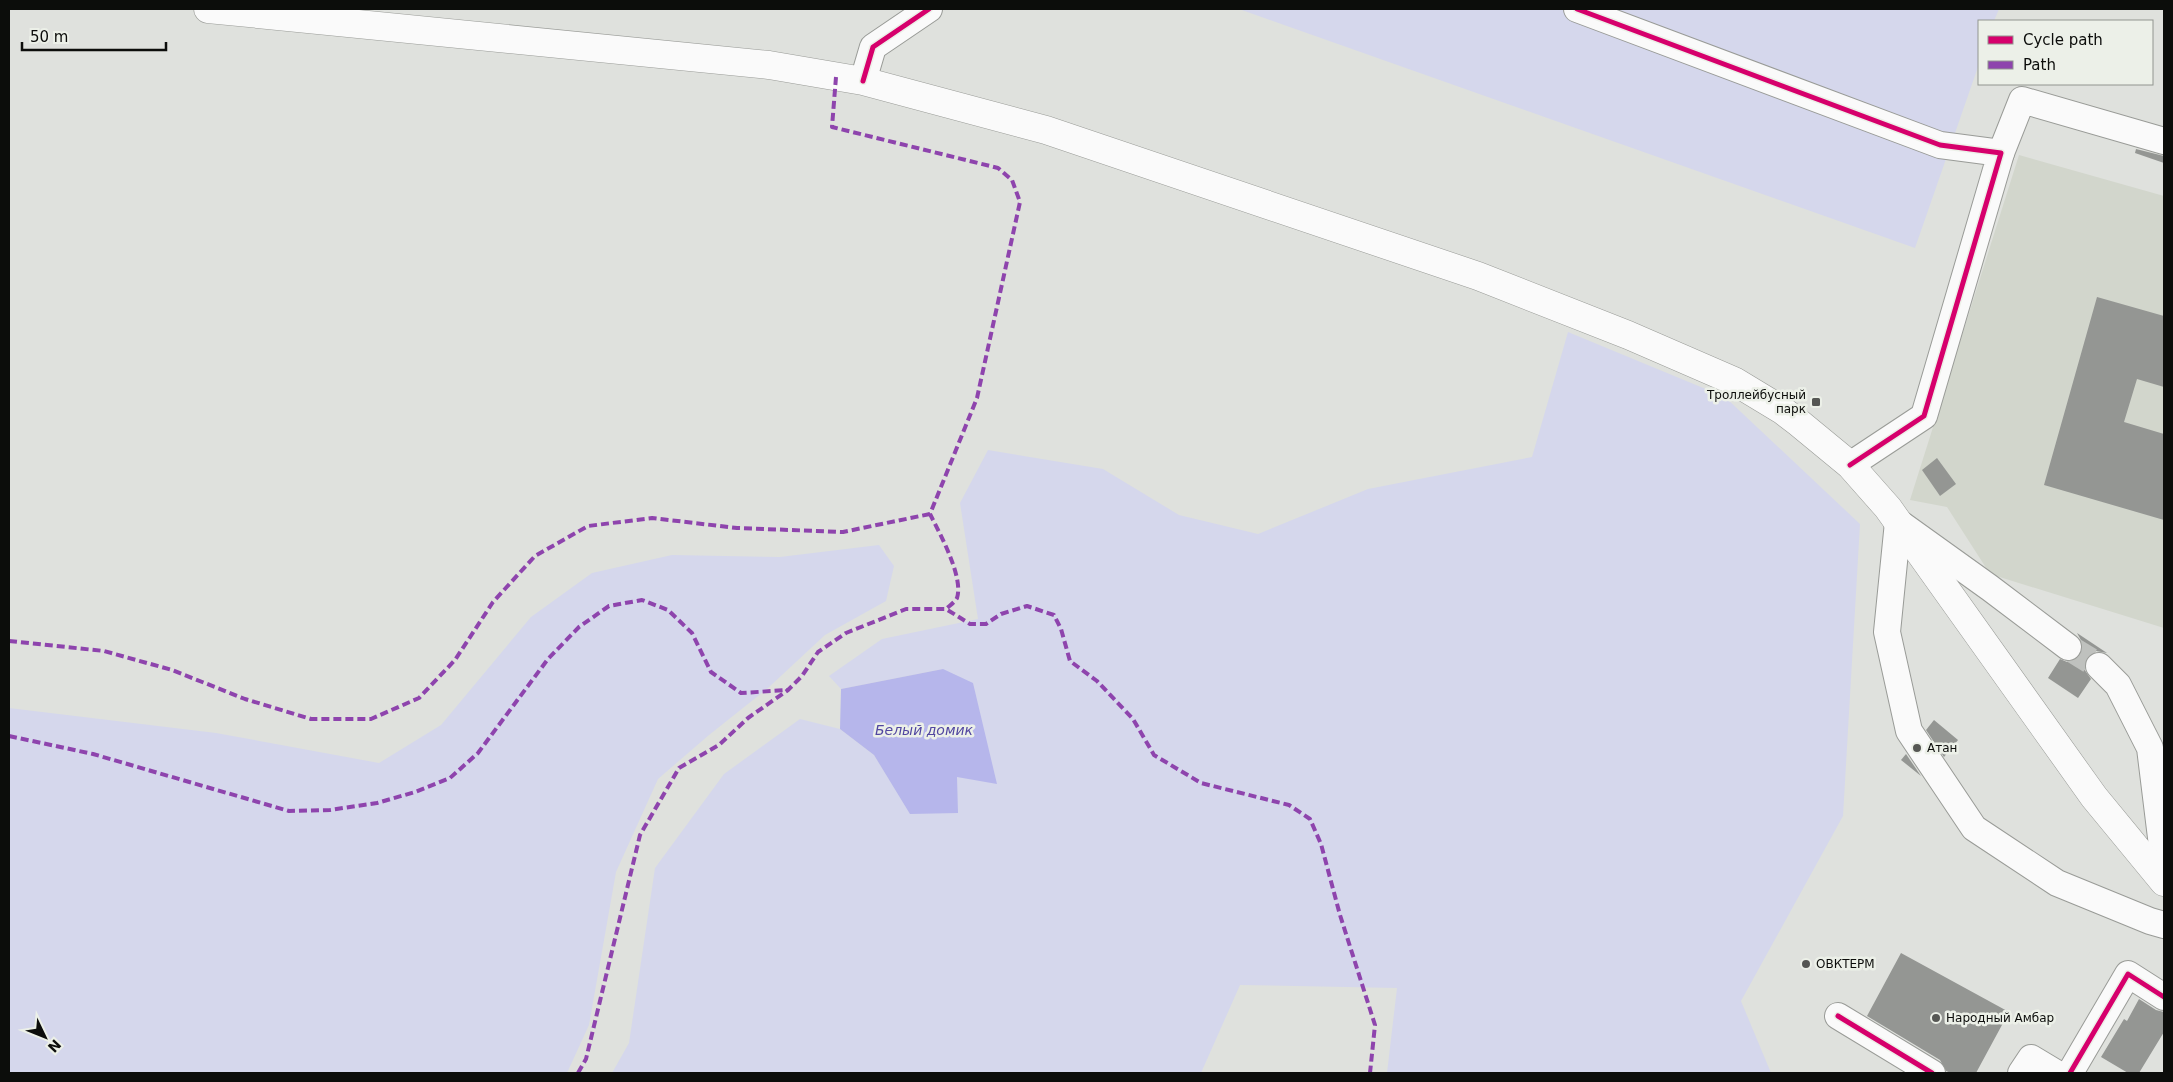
<svg xmlns="http://www.w3.org/2000/svg" width="2173" height="1082" viewBox="0 0 2173 1082" font-family="'DejaVu Sans',sans-serif">
<style>
.built{fill:#d2d6cc}
.green{fill:#d5d7ec}
.water{fill:#b6b6eb}
.building{fill:#949693}
.lines{fill:none;stroke-linecap:round;stroke-linejoin:round}
.minor-tunnel{stroke:#bfc1be;stroke-width:26;stroke-dasharray:26 13;stroke-linecap:butt}
.minor-casing{stroke:#999b97;stroke-width:28}
.highway-casing{stroke:#999b97;stroke-width:29}
.minor{stroke:#fafafa;stroke-width:26}
.highway{stroke:#fafafa;stroke-width:28}
.quiet{stroke:#8e44ad;stroke-width:4;stroke-dasharray:8 4;stroke-linecap:butt}
.cycleway-casing{stroke:#ecf0e8;stroke-width:8}
.cycleway{stroke:#d6006c;stroke-width:5}
.poi-dot{fill:#565754;stroke:#ecf0e8;stroke-width:2}
.labels{text-anchor:middle;dominant-baseline:central;stroke-width:5;stroke-linejoin:round;paint-order:stroke}
.poi-label{font-size:12px;fill:#0c0d0b;stroke:#ecf0e8;text-anchor:start}
.water-label{font-size:14px;font-style:italic;fill:#5146a0;stroke:#ecf0e8}
</style>
<rect width="100%" height="100%" fill="#dfe1dd"/>
<path class="built" d="M2019,155L2164,196V628L1990,574L1947,507L1910,500Z"/>
<g class="green">
<path d="M1239,9H1999L1994,21H1979V64L1915,248Z"/>
<path d="M1568,332L1725,397L1860,524L1843,816L1741,1001L1771,1073H1387L1397,988L1240,985L1201,1073H612L629,1043L655,868L724,774L800,719L840,729L874,755L911,814L943,669L841,689L829,676L882,639L978,619L960,503L988,450L1103,469L1179,515L1258,534L1368,489L1532,457Z"/>
<path d="M879,545L894,566L886,601L825,635L768,688L709,735L658,779L616,872L589,1025L567,1073H9V708L216,733L379,763L441,725L531,617L592,573L672,555L780,557Z"/>
</g>
<path class="water" d="M943,669L973,683L997,784L957,777L958,813L910,814L874,755L840,729L841,689Z"/>
<g class="building">
<path d="M2136,149L2164,156V163L2135,153Z"/>
<path d="M2097,297L2164,316V387L2137,379L2124,422L2164,434V520L2044,485Z"/>
<path d="M1937,458L1956,484L1940,496L1922,470Z"/>
<path d="M2077,633L2107,653L2096,651L2088,656L2085,662L2084,669L2091,679L2078,698L2048,678L2060,659L2067,662L2073,661L2080,656L2083,648L2082,642Z"/>
<path d="M1934,720L1958,740L1944,757L1926,730Z"/>
<path d="M1906,754L1921,776L1901,760Z"/>
<path d="M1901,953L2009,1012L1976,1073H1951L1946,1071L1940,1060L1867,1016Z"/>
<path d="M2139,999L2156,1010L2164,1012V1032L2139,1073H2128L2101,1057L2124,1019L2127,1021Z"/>
</g>
<g class="lines">
<path class="minor-tunnel" d="M2068,647L2099,666"/>
<defs>
<g id="minor">
<path d="M1577,9L1940,145L2001,153L1924,416L1850,465"/>
<path d="M863,81L873,47L929,9"/>
<path d="M2001,153L2022,100L2164,141"/>
<path d="M2068,647L1990,588L1898,522L1887,632L1909,731L1974,828L2057,883L2150,921L2164,925"/>
<path d="M2099,666L2118,685L2150,748L2164,862"/>
<path d="M1838,1016L1932,1073"/>
<path d="M2021,1073L2031,1058L2056,1073"/>
<path d="M2070,1073L2128,974L2164,997"/>
</g>
<path id="highway" d="M208,9L769,65L863,81L1046,130L1478,276L1628,335L1734,381L1782,410L1799,423L1850,465L1888,508L2094,797L2164,882"/>
</defs>
<use href="#minor" class="minor-casing"/>
<use href="#highway" class="highway-casing"/>
<use href="#minor" class="minor"/>
<use href="#highway" class="highway"/>
<g class="quiet">
<path d="M836,77L832,127L998,168L1012,180L1020,202L977,398L930,514C939,532 964,577 957,598C955,602 949,606 946,609"/>
<path d="M9,641L104,651L172,670L245,699L311,719H371L419,698L455,660L493,602L535,556L588,526L652,518L737,528L843,532L930,514"/>
<path d="M9,736L93,754L289,811L330,810L377,803L415,792L450,778L478,753L548,659L579,627L609,606L642,600L668,610L692,633L711,672L741,693L788,690"/>
<path d="M578,1073L586,1059L640,835L679,768L719,745L748,718L788,690L802,676L818,652L846,633L906,609H946L970,624H986L1001,614L1027,606L1054,615L1061,629L1070,661L1097,681L1133,719L1154,755L1201,783L1289,805L1310,819L1321,844L1340,915L1375,1025L1370,1073"/>
</g>
<defs>
<g id="cycleway">
<path d="M1577,9L1940,145L2001,153L1924,416L1850,465"/>
<path d="M863,81L873,47L929,9"/>
<path d="M1838,1016L1932,1073"/>
<path d="M2070,1073L2128,974L2164,997"/>
</g>
</defs>
<use href="#cycleway" class="cycleway-casing"/>
<use href="#cycleway" class="cycleway"/>
</g>
<g class="poi-dot">
<rect x="1811" y="397" width="10" height="10" rx="2.5"/>
<circle cx="1917" cy="748" r="5"/>
<circle cx="1806" cy="964" r="5"/>
<circle cx="1936" cy="1018" r="5"/>
</g>
<g class="labels">
<g class="poi-label">
<text x="1806" y="395" text-anchor="end">Троллейбусный<tspan x="1806" dy="14">парк</tspan></text>
<text x="1927" y="748">Атан</text>
<text x="1816" y="964">ОВКТЕРМ</text>
<text x="1946" y="1018">Народный Амбар</text>
</g>
<g class="water-label">
<text x="924" y="730">Белый домик</text>
</g>
</g>
<rect width="2173" height="1082" fill="none" stroke="#0c0d0b" stroke-width="20"/>
<rect x="1978" y="20" width="175" height="65" fill="#ecf0e8" stroke="#929590"/>
<rect x="1988" y="36" width="25" height="8" fill="#d6006c" stroke="#929590"/>
<text x="2023" y="45" font-size="15" fill="#0c0d0b">Cycle path</text>
<rect x="1988" y="61" width="25" height="8" fill="#8e44ad" stroke="#929590"/>
<text x="2023" y="70" font-size="15" fill="#0c0d0b">Path</text>
<g transform="translate(45 1037) rotate(133)" stroke="#ecf0e8" stroke-width="4" paint-order="stroke">
<path d="M0-4L9 19L0 12L-9 19Z" fill="#0c0d0b"/>
<text y="-8" font-size="14" font-weight="bold" text-anchor="middle" fill="#0c0d0b">N</text>
</g>
<path d="M22 42v8h144v-8" fill="none" stroke="#0c0d0b" stroke-width="2.5"/>
<text x="30" y="42" font-size="15" fill="#0c0d0b" stroke="#ecf0e8" stroke-width="4" paint-order="stroke">50 m</text>
</svg>
